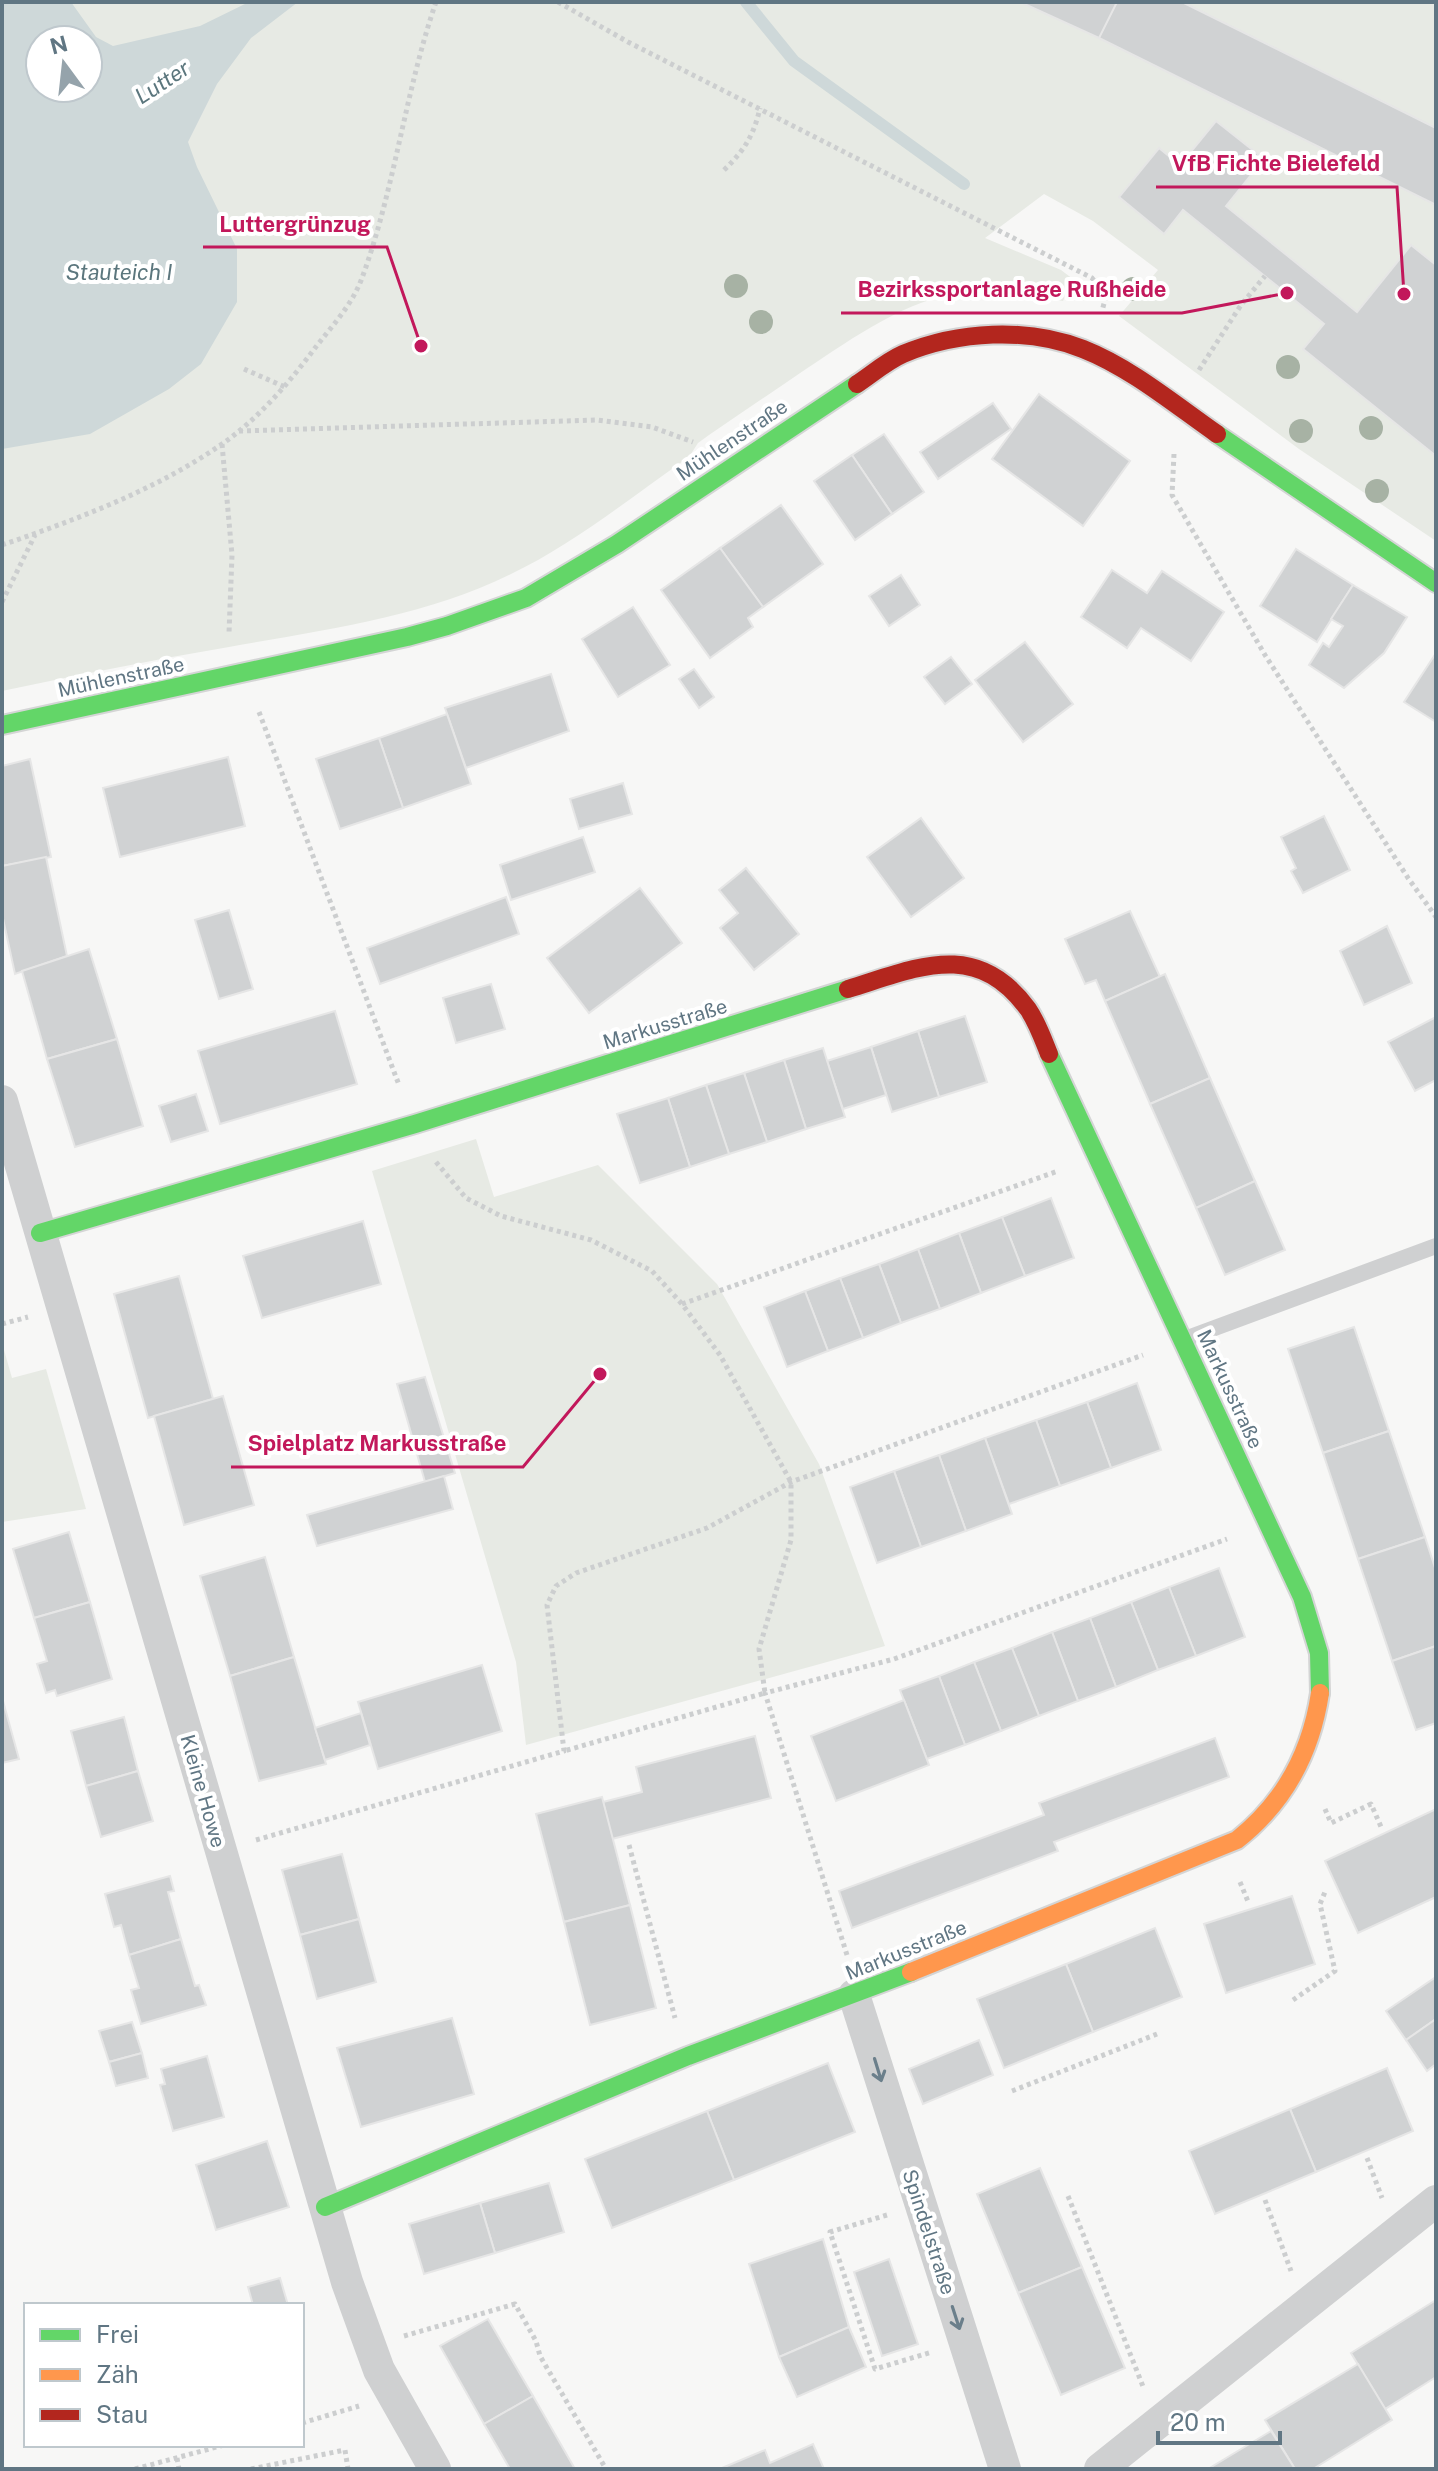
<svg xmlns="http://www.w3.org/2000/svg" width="1438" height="2471" viewBox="0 0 1438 2471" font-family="'Public Sans',sans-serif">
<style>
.green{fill:#e7eae4;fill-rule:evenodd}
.water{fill:#ced8d9;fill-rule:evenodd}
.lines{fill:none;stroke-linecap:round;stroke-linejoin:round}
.stream{stroke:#ced8d9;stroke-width:12}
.building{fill:#d0d2d3;stroke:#e6e6e6;stroke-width:2}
.fast-casing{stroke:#d4d5d5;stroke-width:22}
.slow-casing{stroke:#d4d5d5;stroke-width:22}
.jam-casing{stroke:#d4d5d5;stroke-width:22}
.path{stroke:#cccecf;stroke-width:5;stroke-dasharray:4 4;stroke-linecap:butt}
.lane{stroke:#cfd0d1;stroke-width:16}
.street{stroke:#cfd0d1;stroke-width:32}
.fast{stroke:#63d668;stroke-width:18}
.slow{stroke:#ff974d;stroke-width:18}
.jam{stroke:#b3261e;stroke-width:18}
.tree{fill:#a7b2a4}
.oneway{stroke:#6b7f8b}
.labels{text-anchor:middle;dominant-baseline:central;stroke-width:8;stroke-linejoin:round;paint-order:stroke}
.street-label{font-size:20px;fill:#607683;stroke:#fff}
.water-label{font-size:22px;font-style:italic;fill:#5b767d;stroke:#fff}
.leader{fill:none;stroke:#c2185b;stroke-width:3}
.callout-dot{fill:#c2185b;stroke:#fff;stroke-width:3}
.callout-label{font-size:22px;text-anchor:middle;font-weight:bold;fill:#c2185b;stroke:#fff;stroke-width:8;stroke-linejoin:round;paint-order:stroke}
</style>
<rect width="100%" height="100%" fill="#f7f7f6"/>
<g class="green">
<path d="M2,2H1436V541L1299,449L1119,316L1158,270L1093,221L1044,194L985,238L1061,270L1073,279L1063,301C1031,295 998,288 965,292C906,299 855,337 806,369C774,391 741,413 709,435L698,443L689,457C631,497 574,544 511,574C424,617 323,630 229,647C153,660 77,675 2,691ZM40,40H88V88H40Z"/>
<path d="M476,1139L494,1197L598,1165L717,1284L819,1464L885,1646L526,1745L516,1662L372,1171Z"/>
<path d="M2,1343L12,1378L46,1369L86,1509L2,1522Z"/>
</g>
<path class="water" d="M2,2H71L96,37L113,46L200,26L249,2H298L251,38L217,84L188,142L197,167L237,249V302L201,364L169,389L90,434L2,449ZM40,40H88V88H40Z"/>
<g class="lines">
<path class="stream" d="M746,2L794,61L964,184"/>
</g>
<g class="building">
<path d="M1020,2H1182L1436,128V205L1099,38Z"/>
<path d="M1117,2H1182L1436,128V205L1099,38Z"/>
<path d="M1216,121L1264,159L1226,206L1357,312L1411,245L1436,265V456L1303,349L1324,324L1183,210L1164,234L1119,197L1159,148L1180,165Z"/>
<path d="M1039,394L1130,461L1083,526L992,459Z"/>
<path d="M993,403L1011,429L938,479L920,452Z"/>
<path d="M884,434L924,492L892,514L852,455Z"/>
<path d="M852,455L892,514L855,540L814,481Z"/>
<path d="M781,505L823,564L763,607L720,548Z"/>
<path d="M720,548L763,607L748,618L753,627L710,658L661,590Z"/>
<path d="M1296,549L1353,585L1317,642L1260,606Z"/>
<path d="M1112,570L1147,593L1162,571L1224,612L1191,661L1141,628L1127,648L1081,617Z"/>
<path d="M901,575L920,605L889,626L869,596Z"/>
<path d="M1353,585L1407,617L1384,653L1344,688L1309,665L1323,643L1329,647L1343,626L1331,619Z"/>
<path d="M633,607L670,665L618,697L582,639Z"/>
<path d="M1025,642L1073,704L1023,742L975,680Z"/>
<path d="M1436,653V722L1404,702Z"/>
<path d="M951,657L972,684L945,704L924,677Z"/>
<path d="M694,669L714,697L699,708L679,679Z"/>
<path d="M551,674L569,731L466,768L445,708Z"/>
<path d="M447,714L471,784L403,808L379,738Z"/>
<path d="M379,738L403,808L340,829L316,759Z"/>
<path d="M228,757L245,826L120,857L103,788Z"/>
<path d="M30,759L51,857L2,866V766Z"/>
<path d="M623,783L632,814L579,829L570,799Z"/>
<path d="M1324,816L1350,870L1303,893L1291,871L1296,868L1281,837Z"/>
<path d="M921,818L964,878L911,917L867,857Z"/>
<path d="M583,837L595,872L511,900L500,865Z"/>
<path d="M46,857L67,956L15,974L2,914V866Z"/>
<path d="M746,868L799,934L754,970L720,928L738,913L719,890Z"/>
<path d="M640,888L682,943L589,1013L547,958Z"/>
<path d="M506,897L519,934L380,984L367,948Z"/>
<path d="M229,910L253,989L219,999L195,920Z"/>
<path d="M1130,911L1160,977L1105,1001L1096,980L1085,984L1065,939Z"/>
<path d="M1387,926L1412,983L1364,1005L1340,951Z"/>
<path d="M89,949L117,1039L47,1059L22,971Z"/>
<path d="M1165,974L1210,1078L1150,1104L1105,1001Z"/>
<path d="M491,984L505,1029L456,1043L443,998Z"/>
<path d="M335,1011L357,1084L220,1124L198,1051Z"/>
<path d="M965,1016L987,1082L939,1097L918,1031Z"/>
<path d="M1436,1017V1080L1415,1091L1388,1042Z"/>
<path d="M918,1031L939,1097L892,1112L871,1047Z"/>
<path d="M117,1039L143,1126L75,1147L47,1059Z"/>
<path d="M871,1047L886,1095L843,1109L827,1061Z"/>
<path d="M823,1048L845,1117L806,1129L784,1060Z"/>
<path d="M784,1060L806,1129L767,1142L744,1073Z"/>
<path d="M744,1073L767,1142L729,1154L706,1085Z"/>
<path d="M1210,1078L1255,1181L1196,1208L1150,1104Z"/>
<path d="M706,1085L729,1154L690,1167L668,1098Z"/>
<path d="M196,1094L208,1131L171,1142L159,1106Z"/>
<path d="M668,1098L690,1167L640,1183L617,1114Z"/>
<path d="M1255,1181L1285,1250L1225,1275L1196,1208Z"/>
<path d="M1051,1198L1074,1258L1025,1276L1002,1217Z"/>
<path d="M1002,1217L1025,1276L981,1293L959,1233Z"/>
<path d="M363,1221L381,1284L262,1318L243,1256Z"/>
<path d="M959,1233L981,1293L940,1309L918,1249Z"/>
<path d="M918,1249L940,1309L901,1323L879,1264Z"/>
<path d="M879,1264L901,1323L863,1338L840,1278Z"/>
<path d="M179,1276L213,1399L148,1418L114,1294Z"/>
<path d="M840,1278L863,1338L828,1351L805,1291Z"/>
<path d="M805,1291L828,1351L787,1367L764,1307Z"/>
<path d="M1354,1327L1389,1431L1323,1453L1288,1349Z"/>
<path d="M425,1377L455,1473L425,1482L397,1384Z"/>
<path d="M1137,1383L1161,1450L1111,1468L1087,1402Z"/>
<path d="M223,1396L254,1505L184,1525L154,1416Z"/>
<path d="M1087,1402L1111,1468L1060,1486L1036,1420Z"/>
<path d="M1036,1420L1060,1486L1009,1504L985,1438Z"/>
<path d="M1389,1431L1425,1537L1358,1559L1323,1453Z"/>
<path d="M985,1438L1012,1514L966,1531L939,1455Z"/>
<path d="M939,1455L966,1531L921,1547L894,1471Z"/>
<path d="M894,1471L921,1547L877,1563L850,1487Z"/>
<path d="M444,1476L453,1509L317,1546L307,1515Z"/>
<path d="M69,1532L90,1602L34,1618L13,1549Z"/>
<path d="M1425,1537L1436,1571V1646L1392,1661L1358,1559Z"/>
<path d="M265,1557L294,1657L230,1676L200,1576Z"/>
<path d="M1219,1568L1245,1637L1196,1656L1169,1587Z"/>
<path d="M1169,1587L1196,1656L1158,1670L1131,1602Z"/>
<path d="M90,1602L112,1679L57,1696L55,1690L46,1693L37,1664L47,1661L34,1618Z"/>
<path d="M1131,1602L1158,1670L1116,1687L1090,1618Z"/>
<path d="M1090,1618L1116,1687L1078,1701L1052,1632Z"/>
<path d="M1052,1632L1078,1701L1039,1716L1012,1648Z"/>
<path d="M1436,1646V1723L1416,1730L1392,1661Z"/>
<path d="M1012,1648L1039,1716L1001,1731L974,1662Z"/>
<path d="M294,1657L326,1764L259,1781L230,1676Z"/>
<path d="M974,1662L1001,1731L965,1745L939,1676Z"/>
<path d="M482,1665L502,1731L378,1769L358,1702Z"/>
<path d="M939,1676L965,1745L927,1759L900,1690Z"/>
<path d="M904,1700L929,1765L836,1801L811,1736Z"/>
<path d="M3,1701L19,1759L2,1763V1702Z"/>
<path d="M361,1713L370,1745L325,1760L315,1728Z"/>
<path d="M124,1717L138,1771L86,1786L71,1731Z"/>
<path d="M755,1736L771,1798L612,1839L603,1802L642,1792L636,1767Z"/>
<path d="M1215,1738L1229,1777L1054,1842L1058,1851L852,1928L839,1891L1044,1815L1039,1803Z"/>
<path d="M138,1771L153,1821L101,1837L86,1786Z"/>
<path d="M602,1797L630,1905L564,1922L536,1814Z"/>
<path d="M1436,1809V1897L1358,1933L1325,1861Z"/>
<path d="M342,1854L359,1919L300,1935L282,1870Z"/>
<path d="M170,1876L174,1891L168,1892L181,1939L129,1955L121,1925L114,1927L105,1894Z"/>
<path d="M1292,1896L1315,1964L1226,1993L1204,1924Z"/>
<path d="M630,1905L656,2008L590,2025L564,1922Z"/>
<path d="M359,1919L376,1982L317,1999L300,1935Z"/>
<path d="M1155,1928L1182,1997L1093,2032L1066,1964Z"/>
<path d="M181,1939L195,1986L199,1985L206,2005L141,2024L131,1990L139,1988L129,1955Z"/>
<path d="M1066,1964L1093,2032L1004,2068L977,1999Z"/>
<path d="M1436,1977V2019L1406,2040L1386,2011Z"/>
<path d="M452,2018L474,2094L361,2127L337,2048Z"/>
<path d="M1436,2019V2064L1427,2071L1406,2040Z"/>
<path d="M132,2022L142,2053L109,2062L99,2031Z"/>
<path d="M979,2040L993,2075L923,2104L909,2069Z"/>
<path d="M142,2053L148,2078L116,2086L109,2062Z"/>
<path d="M207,2056L224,2117L173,2131L160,2085L165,2084L161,2069Z"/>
<path d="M828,2063L855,2132L734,2180L707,2111Z"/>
<path d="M1387,2068L1413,2131L1316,2172L1290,2109Z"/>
<path d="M1290,2109L1316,2172L1215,2214L1189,2151Z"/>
<path d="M707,2111L734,2180L612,2228L585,2159Z"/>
<path d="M267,2141L289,2207L216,2230L196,2165Z"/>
<path d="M1040,2168L1082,2267L1018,2293L977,2194Z"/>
<path d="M549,2183L564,2232L495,2253L480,2203Z"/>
<path d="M480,2203L495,2253L424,2274L409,2224Z"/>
<path d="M823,2239L849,2327L779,2357L749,2264Z"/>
<path d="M889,2259L918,2344L882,2356L854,2272Z"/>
<path d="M1082,2267L1125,2368L1061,2395L1018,2293Z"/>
<path d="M280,2278L288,2305H253L248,2287Z"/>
<path d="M1436,2300V2377L1385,2409L1351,2353Z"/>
<path d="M488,2319L533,2396L484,2424L440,2346Z"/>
<path d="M849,2327L866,2367L797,2397L779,2357Z"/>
<path d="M1358,2364L1392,2420L1313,2469H1295L1265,2420Z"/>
<path d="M533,2396L575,2469H510L484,2424Z"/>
<path d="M1271,2431L1295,2469H1208Z"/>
<path d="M813,2444L824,2469L722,2468L765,2450L770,2463Z"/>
</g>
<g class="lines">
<defs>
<g id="fast">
<path d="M1217,434L1436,583"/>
<path d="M2,725L407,637L447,626L526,598L617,544L857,384"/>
<path d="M1049,1054L1302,1597L1319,1653L1320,1693"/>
<path d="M40,1233L415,1124L848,989"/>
<path d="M325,2207L688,2056L911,1972"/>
</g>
<path id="slow" d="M911,1972L1237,1840C1285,1802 1311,1753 1320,1693"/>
<g id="jam">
<path d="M857,384C872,374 887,361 903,354C958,331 1027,327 1083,349C1131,368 1174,404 1217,434"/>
<path d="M848,989C917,968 976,938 1028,1009C1037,1022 1043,1039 1049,1054"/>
</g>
</defs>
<use href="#fast" class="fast-casing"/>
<use href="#slow" class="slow-casing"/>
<use href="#jam" class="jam-casing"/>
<g class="path">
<path d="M558,2L628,42L1092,278L1106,296L1102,311"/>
<path d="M724,170C744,151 754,135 760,108"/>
<path d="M244,369L285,387"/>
<path d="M1199,370L1241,305L1265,276"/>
<path d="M239,431L597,420L652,427L693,442"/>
<path d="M222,444L232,555L229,633"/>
<path d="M1174,454L1172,495L1265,655L1408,878L1436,917"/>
<path d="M2,545C78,519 156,490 222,444C258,419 289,383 315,348C332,326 352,305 362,278C395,188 405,92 436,2"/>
<path d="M2,602L35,535"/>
<path d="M259,712L399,1085"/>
<path d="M436,1162L466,1198L501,1216L591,1240L652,1271L682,1304L720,1355L791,1482V1540L759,1649L765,1693L564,1751"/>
<path d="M682,1304L1058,1171"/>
<path d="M2,1324L28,1317"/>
<path d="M1325,1809L1331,1823L1371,1804L1382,1829"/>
<path d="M256,1840L564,1751L547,1605L556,1586L576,1573L707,1528L791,1482L1143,1355"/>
<path d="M629,1845L675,2018"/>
<path d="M1240,1882L1249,1904"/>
<path d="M847,1955L765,1693L894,1659L1227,1539"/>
<path d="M1293,2000L1335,1971L1320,1904L1325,1892"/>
<path d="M1012,2091L1157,2034"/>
<path d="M1367,2158L1382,2198"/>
<path d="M1068,2196L1144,2389"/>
<path d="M1265,2200L1291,2271"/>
<path d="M887,2215L830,2232L875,2369L932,2352"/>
<path d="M404,2336L515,2304L536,2341L540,2356L606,2469"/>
<path d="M302,2423L359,2406"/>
<path d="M177,2458L179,2469"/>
<path d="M135,2469L224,2445"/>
<path d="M251,2469L345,2450L348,2469"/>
</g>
<path class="lane" d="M1185,1339L1436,1246"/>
<g class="street">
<path d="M2,1101L347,2282L379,2370L435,2469"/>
<path d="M854,1995L1005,2469"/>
<path d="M1100,2469L1436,2201"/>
</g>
<use href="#fast" class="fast"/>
<use href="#slow" class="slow"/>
<use href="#jam" class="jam"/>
</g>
<g class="tree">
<circle cx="736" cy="286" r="12"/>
<circle cx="1133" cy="289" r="12"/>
<circle cx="761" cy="322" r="12"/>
<circle cx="1288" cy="367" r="12"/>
<circle cx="1371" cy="428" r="12"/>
<circle cx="1301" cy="431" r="12"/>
<circle cx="1377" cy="491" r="12"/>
</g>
<defs><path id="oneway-shaft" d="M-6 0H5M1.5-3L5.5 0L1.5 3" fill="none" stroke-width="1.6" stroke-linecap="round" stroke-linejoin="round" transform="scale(2)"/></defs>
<g class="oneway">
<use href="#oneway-shaft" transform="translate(878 2070) rotate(73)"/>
<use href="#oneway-shaft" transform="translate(956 2318) rotate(72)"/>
</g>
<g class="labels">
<g class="street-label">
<text transform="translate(732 440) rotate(-34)">Mühlenstraße</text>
<text transform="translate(121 677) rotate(-12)">Mühlenstraße</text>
<text transform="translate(665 1024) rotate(-17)">Markusstraße</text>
<text transform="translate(1230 1389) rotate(65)">Markusstraße</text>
<text transform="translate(203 1791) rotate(74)">Kleine Howe</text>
<text transform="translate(906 1950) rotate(-22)">Markusstraße</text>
<text transform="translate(929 2232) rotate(72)">Spindelstraße</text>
</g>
<g class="water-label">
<text transform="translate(162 82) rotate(-33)">Lutter</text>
<text x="119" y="272">Stauteich I</text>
</g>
</g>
<path class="leader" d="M1404 294L1397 187H1156M421 346L387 247H203M1287 293L1182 313H841M600 1374L523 1467H231"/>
<g class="callout-dot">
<circle cx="1404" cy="294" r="8"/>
<circle cx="421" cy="346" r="8"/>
<circle cx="1287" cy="293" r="8"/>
<circle cx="600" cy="1374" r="8"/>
</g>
<g class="callout-label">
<text x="1276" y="171">VfB Fichte Bielefeld</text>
<text x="295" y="232">Luttergrünzug</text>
<text x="1012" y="297">Bezirkssportanlage Rußheide</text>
<text x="377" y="1451">Spielplatz Markusstraße</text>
</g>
<rect width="1438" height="2471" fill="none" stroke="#607683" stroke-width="8"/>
<rect x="24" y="2303" width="280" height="144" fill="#ffffff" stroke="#bfc8cd" stroke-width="2"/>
<rect x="40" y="2329" width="40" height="12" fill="#63d668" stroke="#bfc8cd" stroke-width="2"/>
<text x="96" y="2343" font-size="24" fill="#607683">Frei</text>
<rect x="40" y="2369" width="40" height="12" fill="#ff974d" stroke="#bfc8cd" stroke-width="2"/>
<text x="96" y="2383" font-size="24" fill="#607683">Zäh</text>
<rect x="40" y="2409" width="40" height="12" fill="#b3261e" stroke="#bfc8cd" stroke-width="2"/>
<text x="96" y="2423" font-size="24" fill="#607683">Stau</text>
<g transform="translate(64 64) rotate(345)"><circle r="38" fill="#ffffff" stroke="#bfc8cd" stroke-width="2"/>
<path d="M0-6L14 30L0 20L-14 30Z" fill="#95a3ab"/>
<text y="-12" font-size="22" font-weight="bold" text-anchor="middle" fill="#607683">N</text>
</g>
<path d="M1158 2431v12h122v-12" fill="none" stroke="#607683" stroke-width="4"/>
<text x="1170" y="2431" font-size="24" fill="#607683" stroke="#ffffff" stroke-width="6" paint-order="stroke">20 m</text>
</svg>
